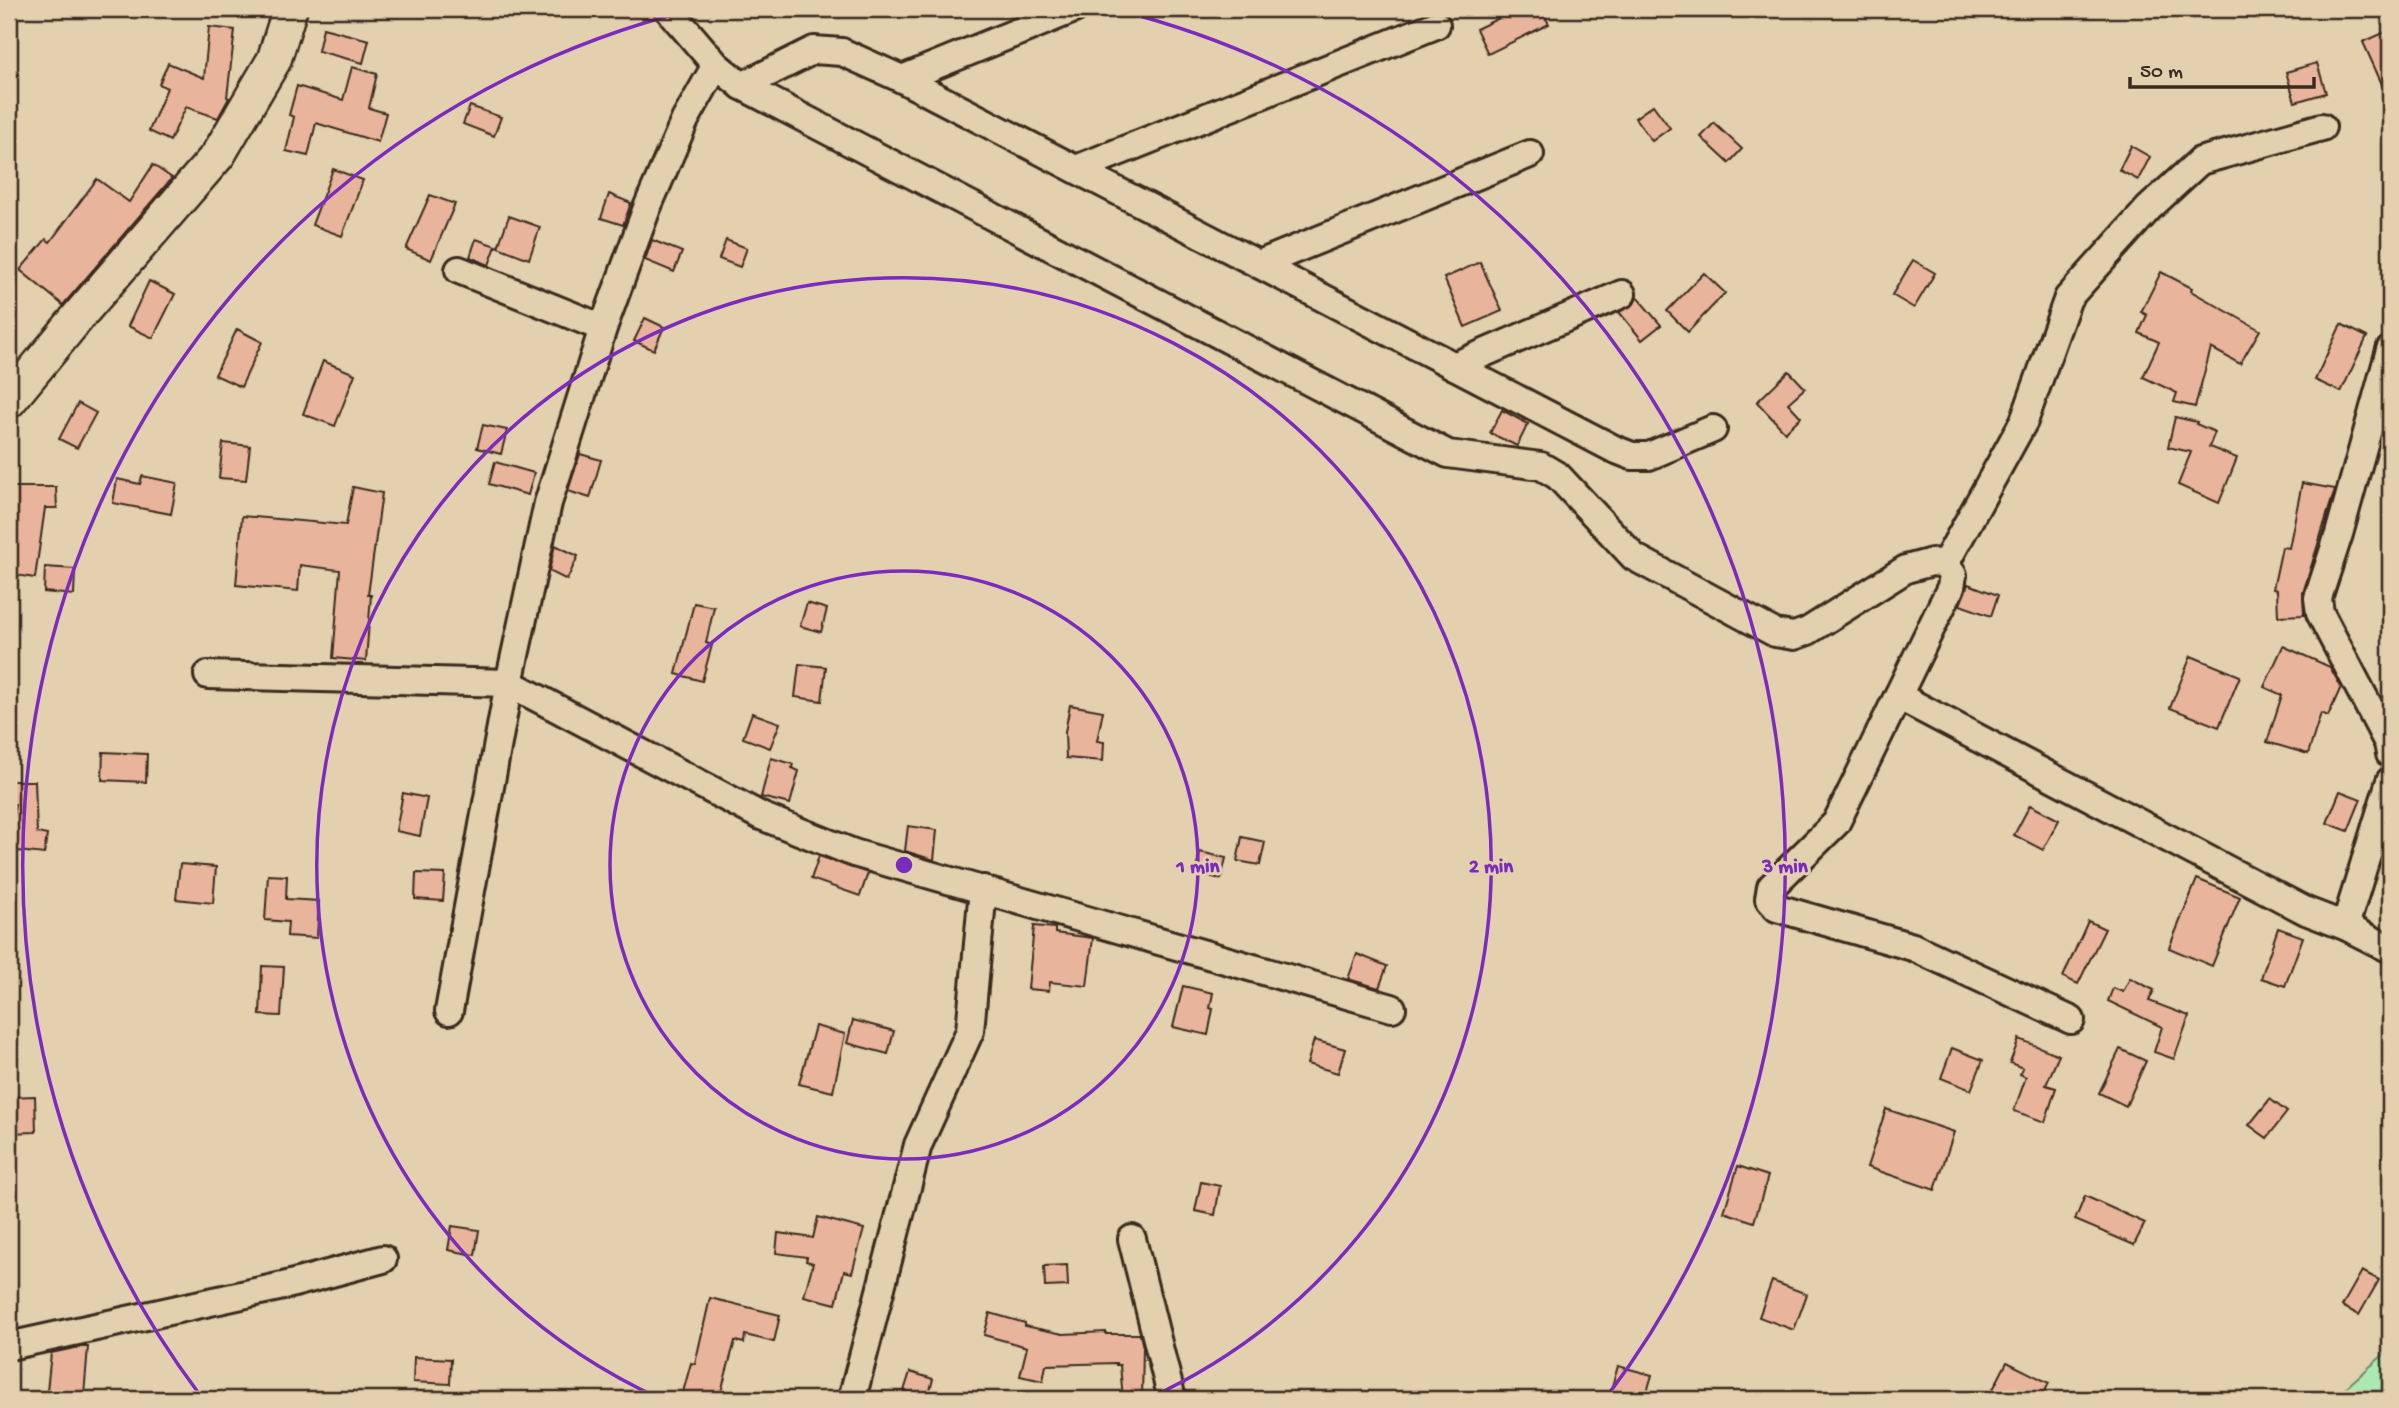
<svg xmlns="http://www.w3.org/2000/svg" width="2399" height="1408" viewBox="0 0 2399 1408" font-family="'Gochi Hand',sans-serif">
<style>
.green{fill:#aae9b1;stroke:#728a68;stroke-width:2}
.building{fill:#e9b49c;stroke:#3b2a1e;stroke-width:2}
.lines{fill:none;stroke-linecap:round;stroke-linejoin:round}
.minor-casing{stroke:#3b2a1e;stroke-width:32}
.major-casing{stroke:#3b2a1e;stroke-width:38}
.minor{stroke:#e2d0ae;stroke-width:26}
.major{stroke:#e2d0ae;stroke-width:33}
.ring{fill:none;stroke:#7b2cbf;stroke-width:3.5}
.centre{fill:#7b2cbf;stroke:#e2d0ae;stroke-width:3.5}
.ring-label{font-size:21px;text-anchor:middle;font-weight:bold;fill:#7b2cbf;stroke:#e2d0ae;stroke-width:6;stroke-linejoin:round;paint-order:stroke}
</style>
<rect width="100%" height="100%" fill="#e2d0ae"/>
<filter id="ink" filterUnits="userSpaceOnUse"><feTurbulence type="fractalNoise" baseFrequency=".0143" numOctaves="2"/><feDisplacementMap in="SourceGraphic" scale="14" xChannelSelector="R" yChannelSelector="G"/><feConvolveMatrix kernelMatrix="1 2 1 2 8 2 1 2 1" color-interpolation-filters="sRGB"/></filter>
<g filter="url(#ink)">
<path class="green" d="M2390,1349V1399H2333Z"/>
<g class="building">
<path d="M1518,9H1541L1549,24L1488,54L1476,29Z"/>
<path d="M209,27L235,30L227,97L229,98L218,118L186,107L170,141L149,131L167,88L159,84L168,63L204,78Z"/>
<path d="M323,28L369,40L363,63L318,51Z"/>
<path d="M2390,30V102L2363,42Z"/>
<path d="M2317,63L2326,93L2295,102L2286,72Z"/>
<path d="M352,67L377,74L369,108L386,113L378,142L316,123L308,156L286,151L294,117L289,115L297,86L343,100Z"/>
<path d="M1653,105L1670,128L1652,141L1635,118Z"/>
<path d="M470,106L501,117L494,136L463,124Z"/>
<path d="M1714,123L1742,149L1729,163L1701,137Z"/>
<path d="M2131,146L2150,157L2138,180L2119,170Z"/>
<path d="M153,165L172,178L63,305L20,270L46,239L50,242L97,179L129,202Z"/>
<path d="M333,169L363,180L342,236L312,225Z"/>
<path d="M609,194L631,203L623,225L601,218Z"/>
<path d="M430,195L455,204L431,260L406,249Z"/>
<path d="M509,216L540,227L529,259L498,247Z"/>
<path d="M476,239L496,246L489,265L470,257Z"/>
<path d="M652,240L682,252L674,272L645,260Z"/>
<path d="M726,240L747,248L740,267L719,259Z"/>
<path d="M1913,260L1935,273L1914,308L1892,295Z"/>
<path d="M1480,262L1502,311L1465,327L1444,278Z"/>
<path d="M2161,272L2192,288L2191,291L2260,330L2240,364L2211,348L2195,407L2174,402L2177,393L2143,377L2159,342L2139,333L2147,315L2141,312Z"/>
<path d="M1704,273L1725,293L1688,332L1667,311Z"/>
<path d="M149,281L175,294L153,338L128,326Z"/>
<path d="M1637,297L1661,325L1642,340L1619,312L1634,304Z"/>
<path d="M645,318L664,327L654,350L634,341Z"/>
<path d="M2341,324L2367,337L2341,392L2315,380Z"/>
<path d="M237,329L262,342L241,387L215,375Z"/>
<path d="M323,361L355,374L335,426L303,414Z"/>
<path d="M1789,371L1805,388L1788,403L1801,417L1785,432L1757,402Z"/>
<path d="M78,403L96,413L77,448L59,439Z"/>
<path d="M1502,410L1528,424L1517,446L1490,433Z"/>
<path d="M2175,417L2197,422L2196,424L2215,432L2209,447L2237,458L2219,503L2178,485L2191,452L2168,447Z"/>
<path d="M483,425L507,430L501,454L477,448Z"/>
<path d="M223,443L250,446L246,480L219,478Z"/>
<path d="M580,454L601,460L590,498L568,491Z"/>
<path d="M495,462L534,473L528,495L489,484Z"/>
<path d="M142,476L177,483L171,514L113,503L117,479L140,484Z"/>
<path d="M2302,483L2335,489L2303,593L2304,615L2278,616L2277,590L2273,589L2282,547L2289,548Z"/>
<path d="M9,487H56L57,508H45L35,578L9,574V545L14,508H9Z"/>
<path d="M353,487L382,493L368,595H371L366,661L333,658L340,570L300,565L298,591L236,585L242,516L346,525Z"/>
<path d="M555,545L578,556L567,580L549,571Z"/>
<path d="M45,567L75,569L74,595L44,592Z"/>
<path d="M1968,584L1998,595L1991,616L1960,605Z"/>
<path d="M694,603L714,607L706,643L712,645L702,681L676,674Z"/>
<path d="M807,603L827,609L821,632L800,626Z"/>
<path d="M2283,646L2330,667L2341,687L2328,716L2321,713L2308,754L2267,742L2282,695L2264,687Z"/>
<path d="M2191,656L2240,676L2219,727L2170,708Z"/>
<path d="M799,664L826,667L822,701L795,697Z"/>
<path d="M1070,705L1103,711L1097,741L1104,742L1103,761L1066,758L1065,732Z"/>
<path d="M752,713L780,723L770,748L743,738Z"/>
<path d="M103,752L147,754L146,782L102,780Z"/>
<path d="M771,758L793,764L792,768L799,771L790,804L761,797Z"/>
<path d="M9,781H35L37,833L47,835L44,854L9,850L15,804H9Z"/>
<path d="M2340,791L2361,799L2348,831L2327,823Z"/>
<path d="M403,793L427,798L420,836L396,831Z"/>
<path d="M2030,805L2059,820L2043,850L2014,835Z"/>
<path d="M908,826L937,830L934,860L905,851Z"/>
<path d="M1242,837L1265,842L1260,865L1237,861Z"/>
<path d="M1200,852L1226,858L1221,879L1195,873Z"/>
<path d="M819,856L868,873L860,896L811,879Z"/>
<path d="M180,864L216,867L213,903L176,899Z"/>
<path d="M416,873L445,874L443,901L415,899Z"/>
<path d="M268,875L287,876L286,899L319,901L317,938L287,936L288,922L265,920Z"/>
<path d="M2197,879L2240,897L2212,966L2169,948Z"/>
<path d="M2088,921L2105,929L2078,984L2063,977Z"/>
<path d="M1034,926L1055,928V933L1093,938L1087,986L1050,982L1049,991L1028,989Z"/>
<path d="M2278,928L2303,937L2285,986L2261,978Z"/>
<path d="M1357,954L1387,966L1379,988L1348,979Z"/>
<path d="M262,966L284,967L281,1016L260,1015Z"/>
<path d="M2130,978L2154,990L2149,1001L2189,1016L2174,1059L2154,1052L2162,1027L2108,1001L2113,988L2123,992Z"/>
<path d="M1183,986L1213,993L1210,1008L1213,1009L1208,1035L1173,1027Z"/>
<path d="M853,1020L894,1031L888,1054L847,1043Z"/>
<path d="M815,1026L845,1034L833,1092L799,1084Z"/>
<path d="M2019,1039L2059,1055L2046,1085L2056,1088L2045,1122L2014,1111L2026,1077L2020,1074L2023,1068L2010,1063Z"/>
<path d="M1314,1040L1345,1049L1338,1073L1307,1064Z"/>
<path d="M1952,1048L1983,1060L1971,1090L1941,1078Z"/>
<path d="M2120,1049L2146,1061L2126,1106L2099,1093Z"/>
<path d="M35,1096L36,1132L9,1133V1097Z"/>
<path d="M2270,1099L2287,1112L2267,1138L2249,1125Z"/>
<path d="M1886,1109L1954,1132L1935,1190L1867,1167Z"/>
<path d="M1738,1166L1768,1176L1754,1222L1724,1212Z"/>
<path d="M1201,1182L1220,1186L1215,1215L1195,1211Z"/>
<path d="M2085,1196L2145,1223L2134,1245L2075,1220Z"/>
<path d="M818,1217L864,1229L852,1273L844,1271L836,1304L804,1296L813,1263L806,1261L807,1257L776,1253L778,1233L813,1238Z"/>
<path d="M452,1226L479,1230L475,1255L448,1250Z"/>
<path d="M1067,1265L1068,1286L1045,1287L1044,1266Z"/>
<path d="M2362,1271L2379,1280L2359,1315L2342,1306Z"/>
<path d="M1772,1281L1807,1294L1794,1330L1759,1317Z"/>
<path d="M710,1298L780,1315L774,1342L745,1335L744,1343L735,1341L719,1399H709L683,1392L691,1363L695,1364Z"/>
<path d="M990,1313L1025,1323V1326L1063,1334L1106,1332V1334H1140L1143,1347L1142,1399H1123L1120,1365H1116V1363L1046,1365L1043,1381L1020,1376L1027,1347L984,1335Z"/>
<path d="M80,1347H88L84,1395L47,1391L51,1353Z"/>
<path d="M414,1357L451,1359L450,1384L413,1382Z"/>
<path d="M2007,1362L2049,1383L2041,1399H1988Z"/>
<path d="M1618,1366L1652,1375L1645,1399H1632L1610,1393Z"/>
<path d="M910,1372L933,1379L928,1398L904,1391Z"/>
</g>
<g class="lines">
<defs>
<g id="minor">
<path d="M668,9L716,65L742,86L1448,454L1541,466L1558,476L1634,557L1775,633L1794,636L1808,631L1906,569L1932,562L1945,564L1953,575L1951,587L1836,823L1771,887L1769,899L1777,908L1913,947L2071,1020"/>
<path d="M902,79L1074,9"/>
<path d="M742,86L814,50L842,52L902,79L1614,449L1632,456H1649L1713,429"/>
<path d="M1076,169L1436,25"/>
<path d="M1259,264L1530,154"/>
<path d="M459,270L603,328"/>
<path d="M2390,350L2339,534L2318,598L2320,613L2388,743L2390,754"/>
<path d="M1454,366L1622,294"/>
<path d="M1945,564L2024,421L2068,298L2149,208L2200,161L2322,127"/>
<path d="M208,675L509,683L761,816L854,853L1392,1008"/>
<path d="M1898,696L2306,911L2345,926L2390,949"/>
<path d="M2345,926L2390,781"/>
<path d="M449,1011L509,683L548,503L603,328L647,208L685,120L716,65"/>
<path d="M1132,1239L1172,1399"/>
<path d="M9,1346L283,1286L383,1259"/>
<path d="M852,1399L918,1145L970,1031L983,889"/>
</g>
<path id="major" d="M9,401L82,312L218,155L274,60L290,9"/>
</defs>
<use href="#minor" class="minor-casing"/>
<use href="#major" class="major-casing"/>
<use href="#minor" class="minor"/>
<use href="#major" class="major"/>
</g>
</g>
<g class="ring">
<circle cx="904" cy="865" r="294"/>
<path d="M661 1399A587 587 0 1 1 1147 1399"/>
<path d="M200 1395A881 881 0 0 1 691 10M1117 10A881 881 0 0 1 1608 1395"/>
</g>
<circle cx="904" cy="865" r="10" class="centre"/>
<g class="ring-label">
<text x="1198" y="872">1 min</text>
<text x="1491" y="872">2 min</text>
<text x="1785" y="872">3 min</text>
</g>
<rect width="2399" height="1408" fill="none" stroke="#e2d0ae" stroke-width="35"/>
<rect x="18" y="18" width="2364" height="1373" fill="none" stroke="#3b2a1e" stroke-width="2.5" filter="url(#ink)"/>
<path d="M2130 77v10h184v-10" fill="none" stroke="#3b2a1e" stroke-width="3.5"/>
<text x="2140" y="77" font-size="21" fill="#3b2a1e" stroke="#e2d0ae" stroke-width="5" paint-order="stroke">50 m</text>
</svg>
